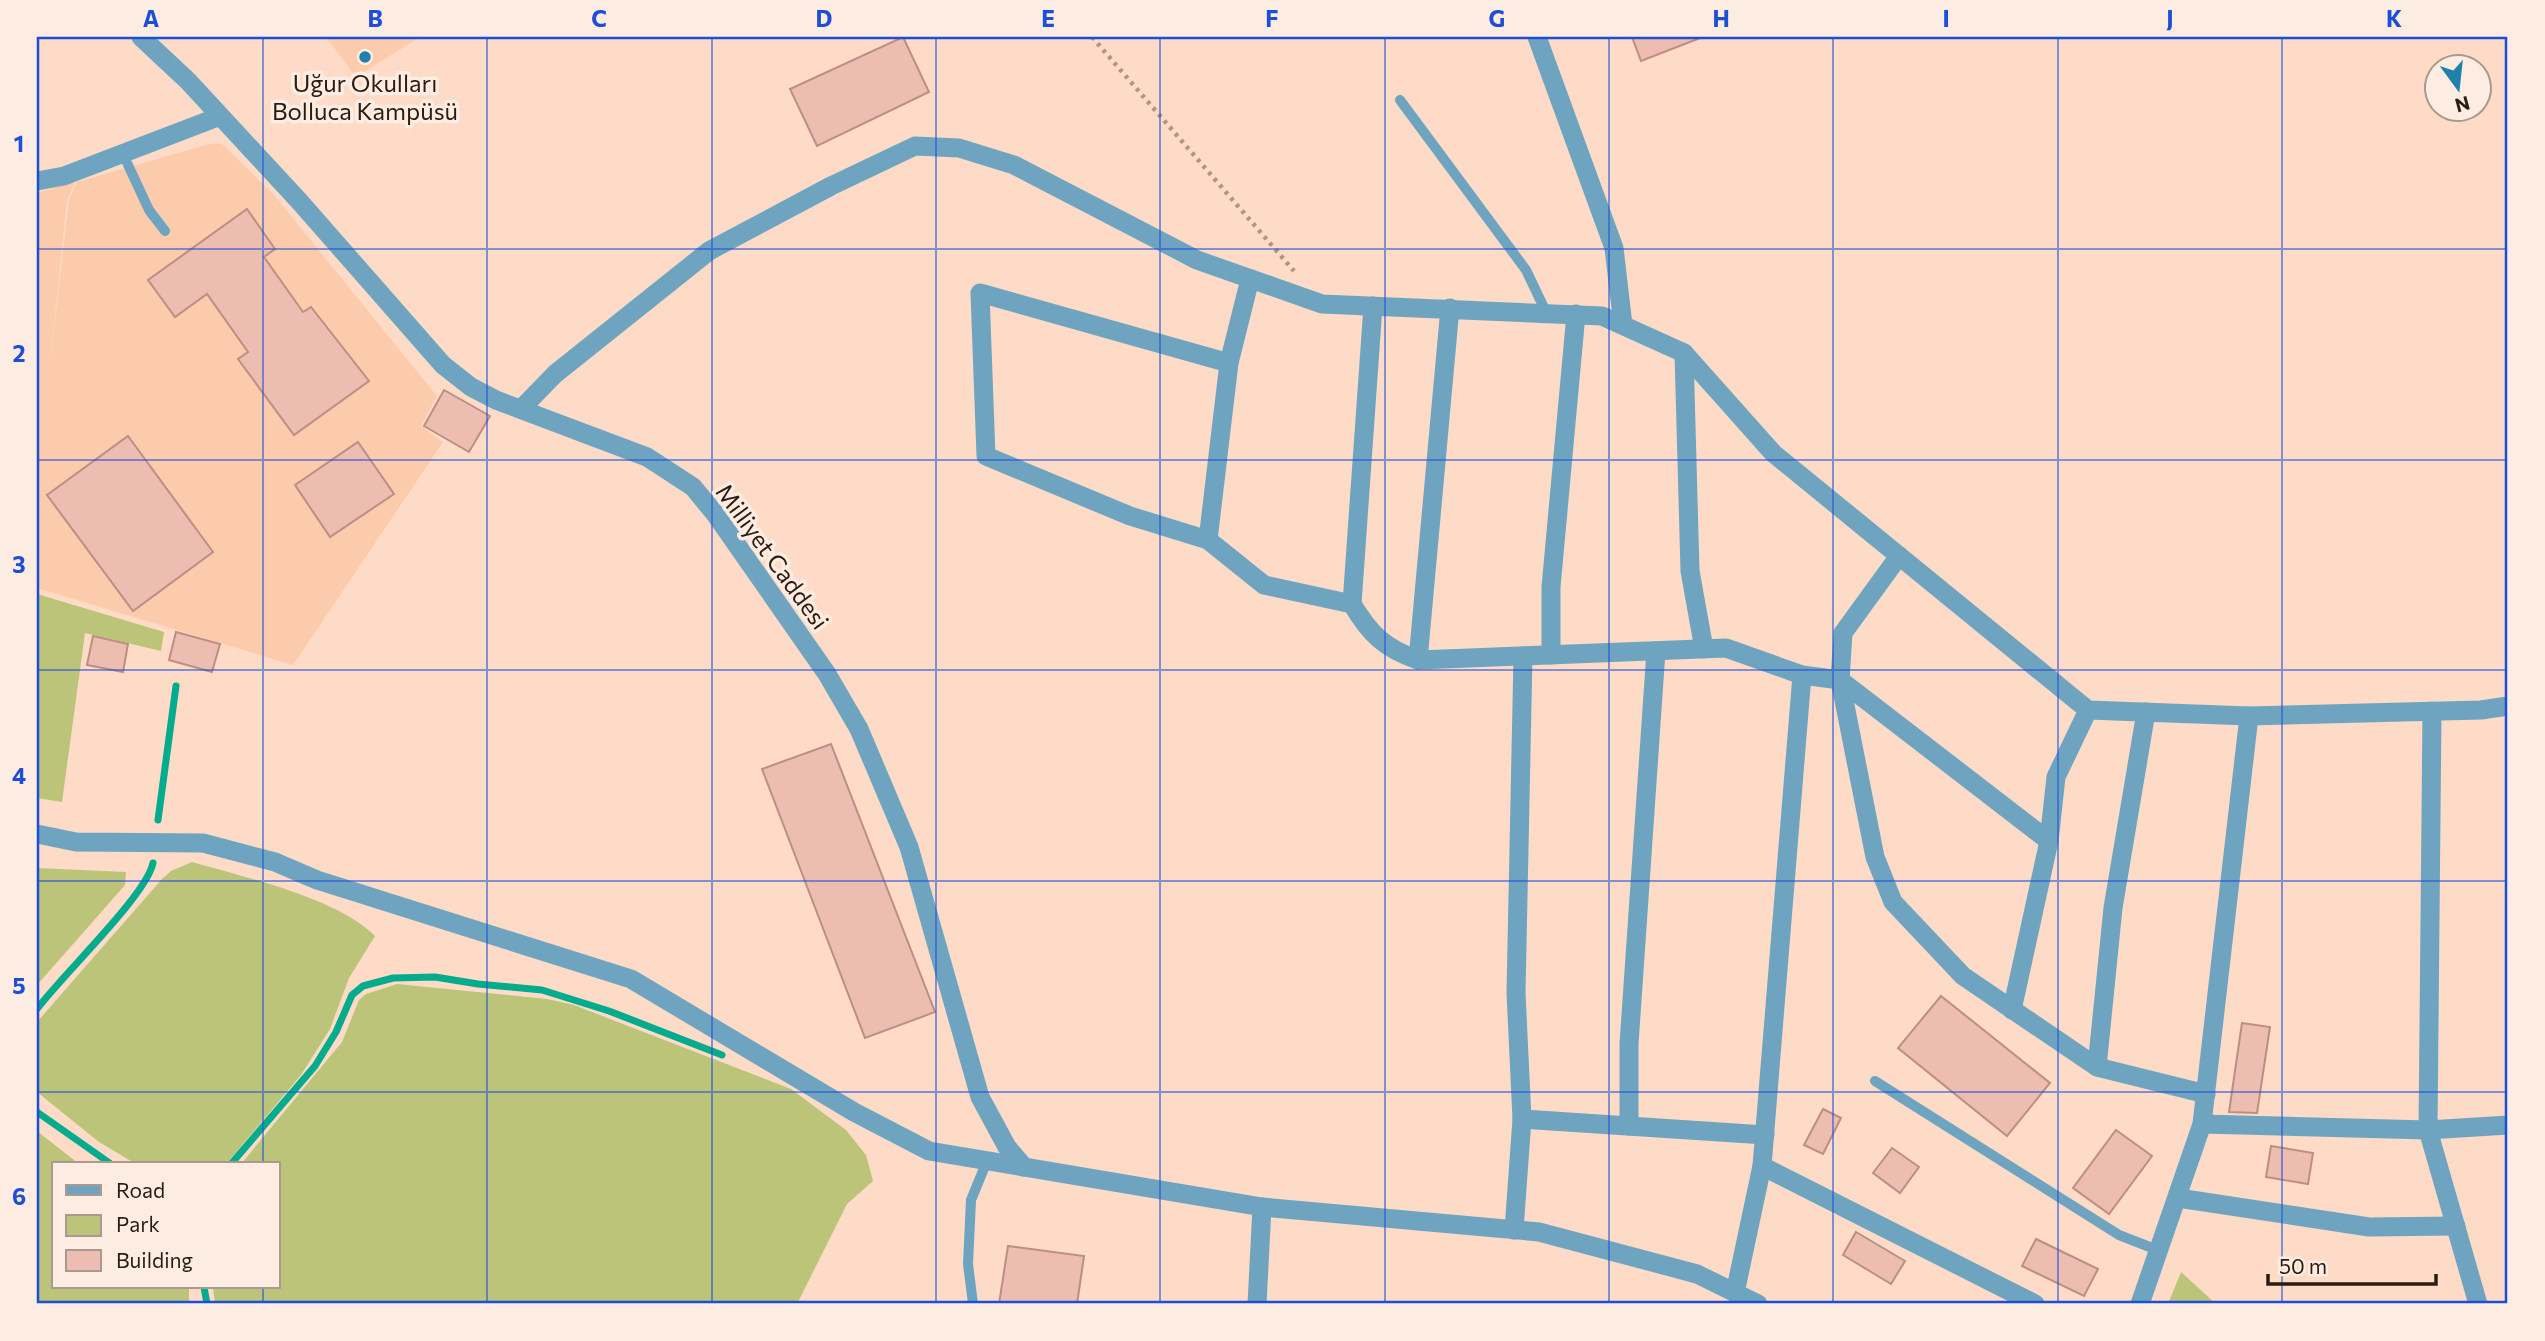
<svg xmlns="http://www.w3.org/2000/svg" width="2545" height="1341" viewBox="0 0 2545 1341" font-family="Commissioner,sans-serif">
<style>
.built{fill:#fccbac}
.green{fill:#bbc479}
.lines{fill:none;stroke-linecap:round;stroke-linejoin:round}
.stream{stroke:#05ab8d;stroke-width:7}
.building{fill:#eebdb1;stroke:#bd8e83;stroke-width:2}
.path{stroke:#b09584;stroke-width:4.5;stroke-dasharray:3.5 5;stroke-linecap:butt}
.service{stroke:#6fa4c1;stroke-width:10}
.minor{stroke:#6fa4c1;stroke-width:19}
.grid{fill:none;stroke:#1d4ed8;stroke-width:2;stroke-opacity:0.55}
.poi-dot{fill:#2080ac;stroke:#fdece1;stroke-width:2.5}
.labels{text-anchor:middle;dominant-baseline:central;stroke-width:7;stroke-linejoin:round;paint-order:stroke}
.poi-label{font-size:24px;fill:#2b1c12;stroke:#fdece1}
.street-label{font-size:24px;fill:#2b1c12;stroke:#fdece1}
.neatline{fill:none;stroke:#1d4ed8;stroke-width:2.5}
.grid-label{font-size:23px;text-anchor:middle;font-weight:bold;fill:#1d4ed8}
</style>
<rect width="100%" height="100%" fill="#fddbc6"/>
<g class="built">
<path d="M326,37H420L356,77Z"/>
<path d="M209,144H222L274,195L437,396L421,426L443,442L293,665L37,588V193L75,182L67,200L49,372L69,200L77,182Z"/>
</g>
<g class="green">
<path d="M37,594L164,632L161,651L85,633L62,802L37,798Z"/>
<path d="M192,862C244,877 337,898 375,936L349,978L330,1029L301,1075L226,1164H136L99,1142L37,1092V1022L162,879L171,871Z"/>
<path d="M37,868L126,872L125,885L37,985Z"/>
<path d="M397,984L547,999L574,1005L791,1089L846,1130L866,1155L873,1181L847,1204L797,1304H215L213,1287H278V1164H241L342,1042L359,1000L366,994Z"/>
<path d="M37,1131L79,1164H54V1287H189V1304H37Z"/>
<path d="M2181,1272L2216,1304H2168Z"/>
</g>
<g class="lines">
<g class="stream">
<path d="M158,820L176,686"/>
<path d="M37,1009C62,975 146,896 153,863"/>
<path d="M37,1112L111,1164"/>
<path d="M231,1164L315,1066L336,1032L352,995L363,986L393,978L435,977L478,984L542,990L609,1011L722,1055"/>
<path d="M204,1287L207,1304"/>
</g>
</g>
<g class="building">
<path d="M903,37L929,92L817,146L790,89Z"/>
<path d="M1632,37H1699L1700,38L1641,61Z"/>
<path d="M247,209L275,249L264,257L303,312L311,307L369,381L294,435L238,359L248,352L207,294L175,317L148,280Z"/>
<path d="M444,390L490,416L469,452L424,426Z"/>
<path d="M128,436L213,552L133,611L47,495Z"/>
<path d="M358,442L394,494L330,537L295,485Z"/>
<path d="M176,632L220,644L212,672L169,660Z"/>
<path d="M93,636L128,644L123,672L87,665Z"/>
<path d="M831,744L935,1012L865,1038L762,769Z"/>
<path d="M1941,996L2050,1083L2007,1136L1898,1048Z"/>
<path d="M2242,1023L2270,1027L2257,1113L2229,1112Z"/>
<path d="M1823,1109L1841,1118L1823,1154L1804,1145Z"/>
<path d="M2116,1130L2152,1156L2109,1214L2073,1188Z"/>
<path d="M2271,1146L2313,1153L2308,1184L2266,1177Z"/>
<path d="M1892,1148L1919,1167L1900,1193L1873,1173Z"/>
<path d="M1856,1232L1905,1261L1891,1284L1843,1255Z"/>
<path d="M2036,1239L2098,1269L2084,1296L2022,1266Z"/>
<path d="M1008,1246L1084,1256L1077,1304H999Z"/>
</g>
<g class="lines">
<path class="path" d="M1092,37L1294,271"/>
<g class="service">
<path d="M1400,100L1526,270L1546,312"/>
<path d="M122,152L149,210L165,231"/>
<path d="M1875,1081L2119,1235L2160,1251"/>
<path d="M973,1304L968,1264L971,1200L987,1161"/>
</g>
<g class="minor">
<path d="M141,37L188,81L300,202L443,365L471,387L496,400L647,457L693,487L716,515L827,674L859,729L909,847L980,1097L1007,1147L1024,1167"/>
<path d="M1537,37L1614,248L1623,325"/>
<path d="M37,181L64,176L218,117"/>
<path d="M1373,306L1352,604C1370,634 1384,648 1418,660L1726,648L1802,675L1840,680L2049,841"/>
<path d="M1684,353L1690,571L1704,649"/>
<path d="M1229,363L980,293L986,456L1130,516L1208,540L1264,585L1352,604"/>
<path d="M521,409L555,374L709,251L831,186L915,146L959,148L1014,165L1197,260L1322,304L1602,316L1684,353L1773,453L2088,710L2249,716L2481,710L2508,706"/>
<path d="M1208,540L1229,363L1250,279"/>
<path d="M1899,556L1843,633L1840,680L1875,857L1893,902L1963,976L2097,1067L2206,1094"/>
<path d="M1551,655V587L1576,314"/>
<path d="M1418,660L1450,308"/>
<path d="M2432,711L2428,1130L2478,1304"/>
<path d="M37,834L76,842L203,843L275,862L317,880L631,979L854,1112L929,1151L1262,1207L1539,1232L1697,1274L1758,1304"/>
<path d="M2012,1010L2049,841L2056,777L2088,710"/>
<path d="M2097,1067L2113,908L2146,712"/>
<path d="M1522,1119L1765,1135"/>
<path d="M2202,1124L2428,1130L2508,1125"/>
<path d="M1629,1126V1044L1656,651"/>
<path d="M1762,1166L2035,1304"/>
<path d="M2178,1198L2369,1227L2456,1226"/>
<path d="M1514,1230L1522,1119L1516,993L1523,656"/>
<path d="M1735,1293L1762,1166L1802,675"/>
<path d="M1257,1304L1262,1207"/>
<path d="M2140,1304L2202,1124L2249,716"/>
</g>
</g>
<path class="grid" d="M263,37V1164M487,37V1304M712,37V1304M936,37V1304M1160,37V1304M1385,37V1304M1609,37V1304M1833,37V1304M2058,37V1304M2282,37V1304M37,249H2508M37,460H2508M37,670H2508M37,881H2508M37,1092H2508M263,1287V1304"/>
<circle class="poi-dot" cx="365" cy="57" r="7"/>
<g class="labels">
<g class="poi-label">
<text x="365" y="82">Uğur Okulları<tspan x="365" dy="28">Bolluca Kampüsü</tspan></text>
</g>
<g class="street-label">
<text transform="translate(773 556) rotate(54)">Milliyet Caddesi</text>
</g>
</g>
<rect width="2545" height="1341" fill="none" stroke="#fdece1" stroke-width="77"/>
<rect x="52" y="1162" width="228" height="126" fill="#fdece1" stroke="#a9998e" stroke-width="2"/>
<rect x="66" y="1185" width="35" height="10" fill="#6fa4c1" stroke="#a9998e" stroke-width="2"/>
<text x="116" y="1198" font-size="21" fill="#2b1c12">Road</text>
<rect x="66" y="1215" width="35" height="21" fill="#bbc479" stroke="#a9998e" stroke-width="2"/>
<text x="116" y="1232" font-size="21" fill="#2b1c12">Park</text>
<rect x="66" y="1250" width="35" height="21" fill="#eebdb1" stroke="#a9998e" stroke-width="2"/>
<text x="116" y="1268" font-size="21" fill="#2b1c12">Building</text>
<g transform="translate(2458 88) rotate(165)"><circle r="33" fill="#fdece1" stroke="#a9998e" stroke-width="2"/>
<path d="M0-5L12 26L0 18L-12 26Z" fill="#2080ac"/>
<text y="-10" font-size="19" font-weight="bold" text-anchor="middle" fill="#2b1c12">N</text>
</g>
<path d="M2268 1274v10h168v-10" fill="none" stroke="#2b1c12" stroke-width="3.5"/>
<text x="2279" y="1274" font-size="21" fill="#2b1c12" stroke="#fdece1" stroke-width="5" paint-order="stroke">50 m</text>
<rect x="38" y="38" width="2468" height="1264" class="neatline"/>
<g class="grid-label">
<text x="151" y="27">A</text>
<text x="375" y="27">B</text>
<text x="599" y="27">C</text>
<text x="824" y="27">D</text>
<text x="1048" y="27">E</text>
<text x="1272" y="27">F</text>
<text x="1497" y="27">G</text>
<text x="1721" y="27">H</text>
<text x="1946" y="27">I</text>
<text x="2170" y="27">J</text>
<text x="2394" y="27">K</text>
<text x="19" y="152">1</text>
<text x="19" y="362">2</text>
<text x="19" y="573">3</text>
<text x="19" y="784">4</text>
<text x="19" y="994">5</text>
<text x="19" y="1205">6</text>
</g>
</svg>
